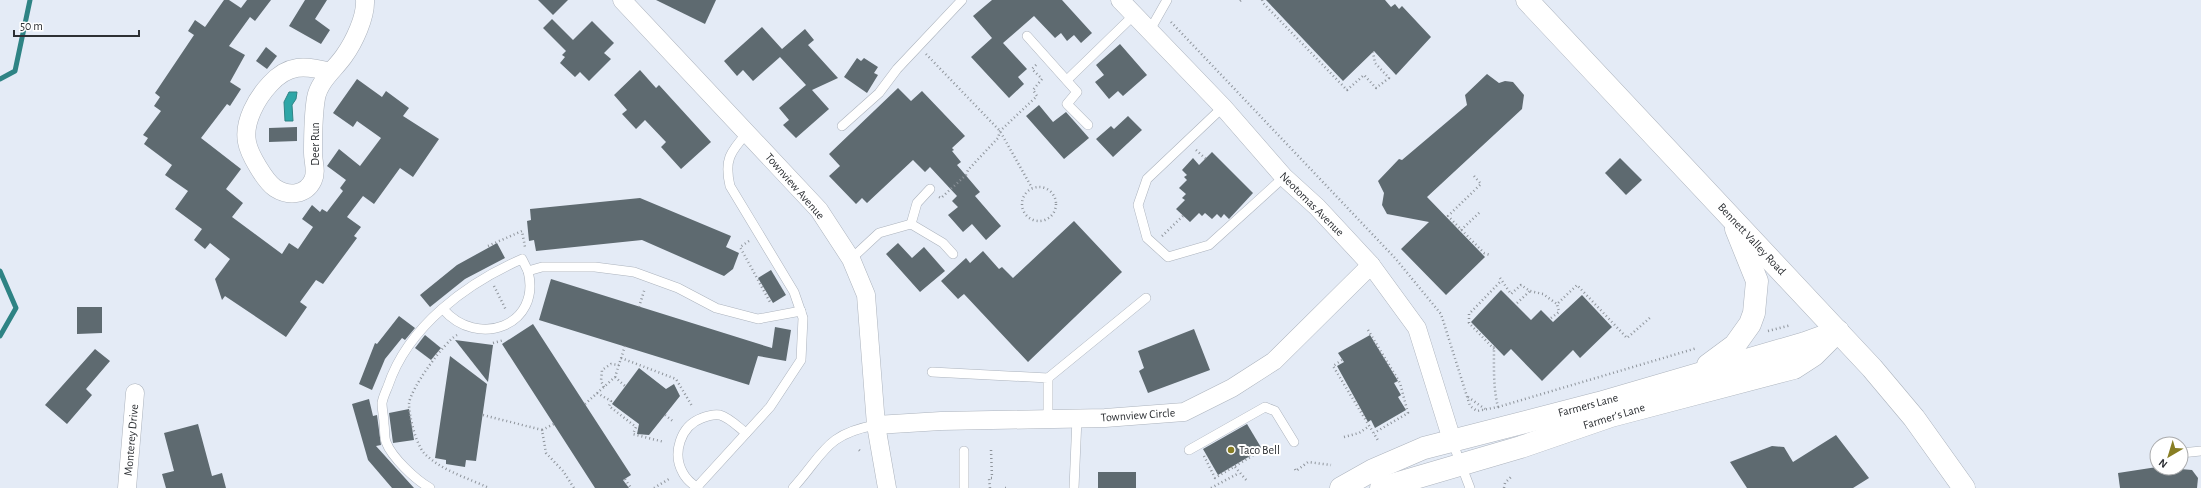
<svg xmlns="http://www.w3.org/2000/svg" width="2201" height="488" viewBox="0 0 2201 488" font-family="'Alegreya Sans',sans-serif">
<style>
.water{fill:#2ea6a7;stroke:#2e8384}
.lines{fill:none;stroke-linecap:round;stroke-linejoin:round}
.stream{stroke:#2e8384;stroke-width:5}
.building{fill:#5e6a70}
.service-casing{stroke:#acb3bd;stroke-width:10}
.minor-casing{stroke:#acb3bd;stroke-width:19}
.tertiary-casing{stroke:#acb3bd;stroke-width:23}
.path{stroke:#8e949b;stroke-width:2.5;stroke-dasharray:1 3;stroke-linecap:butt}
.service{stroke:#fff;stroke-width:9}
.minor{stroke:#fff;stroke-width:18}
.tertiary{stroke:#fff;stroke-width:22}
.poi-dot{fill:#887e24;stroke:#fff;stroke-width:1.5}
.labels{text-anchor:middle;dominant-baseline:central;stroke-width:4;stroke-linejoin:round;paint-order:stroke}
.street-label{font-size:12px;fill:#2d3034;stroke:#fff}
.poi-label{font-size:12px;fill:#2d3034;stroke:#fff;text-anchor:start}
</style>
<rect width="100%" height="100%" fill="#e4ebf6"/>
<path class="water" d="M289,92H297L296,99L292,105L293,121H285L284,102Z"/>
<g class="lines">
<g class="stream">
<path d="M0,79L15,71L30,0"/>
<path d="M0,271L16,308L0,336"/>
</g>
</g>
<g class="building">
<path d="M224,0H229L241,8L247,0H271L255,21L250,17L229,46L245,55L230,82L241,89L230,106L227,104L201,138L241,169L226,189L243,203L232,217L282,254L289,243L298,249L313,227L302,219L312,205L320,212L322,209L327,212L343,191L340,188L346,180L327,166L339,149L360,166L381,138L357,121L353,127L333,113L357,79L382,97L386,91L409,108L403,116L439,139L413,177L400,168L374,204L363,196L347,217L361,227L354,236L357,238L323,284L316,280L300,302L307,307L286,337L225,296L222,300L215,279L230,259L210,243L205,249L194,240L202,229L175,209L188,191L165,175L172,165L144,144L148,138L143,135L161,111L154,106L160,97L155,93L194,35L188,31L195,20L205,27Z"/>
<path d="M305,0H327L315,19L330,30L321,44L289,26Z"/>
<path d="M538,0H568L553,15Z"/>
<path d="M656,0H716L705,24Z"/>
<path d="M992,0H1062L1092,33L1081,43L1074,35L1067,41L1061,33L1055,38L1034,16L1003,43L1027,69L1018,77L1024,84L1009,98L971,57L992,38L973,16Z"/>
<path d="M1266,0H1385L1391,7L1395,4L1399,9L1402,6L1431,37L1396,75L1374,51L1343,81Z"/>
<path d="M552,19L573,40L592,21L614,43L604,53L611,59L589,81L580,72L575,77L560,63L565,57L562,55L566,51L543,28Z"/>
<path d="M762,27L782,49L805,29L814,40L808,45L838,78L812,90L829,109L796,138L783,125L789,120L779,108L806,85L780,57L753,81L743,70L737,76L724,61Z"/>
<path d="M1120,44L1147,75L1123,96L1118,91L1109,99L1095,82L1104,75L1096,65Z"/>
<path d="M266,47L277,56L267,69L256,61Z"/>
<path d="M857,58L861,61L864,58L878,67L874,73L878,75L867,93L844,77Z"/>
<path d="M640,70L656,88L659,85L711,142L681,169L661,147L666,142L645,120L636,129L622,114L627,110L614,95Z"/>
<path d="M1487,74L1499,83L1505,81L1513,82L1524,95L1522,109L1427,197L1485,257L1446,295L1401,249L1429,222L1387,214L1382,205L1384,193L1378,181L1399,159L1402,160L1467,105L1465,95Z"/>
<path d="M898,88L911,101L922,91L965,136L952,148L954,150L952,151L961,162L957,165L980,192L975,196L1001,226L986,240L972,224L963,232L948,215L958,207L952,201L957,196L930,167L925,172L913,160L867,203L862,198L856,204L829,176L840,166L829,154Z"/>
<path d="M1039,105L1053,122L1066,112L1089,138L1064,159L1026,116Z"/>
<path d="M1128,116L1142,130L1113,157L1096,139L1111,126L1114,129Z"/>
<path d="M297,127V141L269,142V128Z"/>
<path d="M1212,152L1253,193L1229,219L1224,214L1221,218L1217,214L1212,219L1205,213L1202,216L1199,213L1190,222L1176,209L1185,200L1182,198L1186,194L1179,188L1187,180L1184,177L1187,175L1182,170L1193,158L1199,165Z"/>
<path d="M1620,158L1642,180L1626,195L1605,173Z"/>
<path d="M640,198L731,236L726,247L739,253L733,269L724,276L642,240L536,251L534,240L529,241L527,221L531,220L530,209Z"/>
<path d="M1074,221L1122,272L1028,362L964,294L958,299L941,281L966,258L970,263L983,251L999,269L1002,267L1013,278Z"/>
<path d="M497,243L505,258L465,279L430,307L420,295L457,265Z"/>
<path d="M898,243L912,258L924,247L945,271L920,292L886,254Z"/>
<path d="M771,270L786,295L773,303L758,278Z"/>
<path d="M551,279L772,348L775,327L791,330L786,361L758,356L749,385L539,320Z"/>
<path d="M1501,290L1531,320L1541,310L1553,322L1582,295L1612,327L1580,358L1573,350L1542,381L1511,349L1504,356L1471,322Z"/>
<path d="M77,307H102V333L77,334Z"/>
<path d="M399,316L415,328L405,340L402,338L385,359L372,390L359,384L375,343L377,344Z"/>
<path d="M533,324L631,475L623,480L629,488H595L502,344Z"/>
<path d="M1194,329L1210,370L1148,393L1139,371L1144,368L1138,351Z"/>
<path d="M425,335L441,348L431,360L415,348Z"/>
<path d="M1370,335L1398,381L1394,383L1401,395L1398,397L1406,410L1375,428L1371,420L1368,422L1337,366L1344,362L1338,353Z"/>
<path d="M455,340L493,345L488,382Z"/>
<path d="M95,349L110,361L86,389L92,395L67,424L45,405Z"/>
<path d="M450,356L487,384L476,461L466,460L465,467L446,464V460L435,458Z"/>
<path d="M639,368L666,389L674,384L680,396L649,435L637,434L639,424L612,404Z"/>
<path d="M369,399L373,416L377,415L381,445L376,446L414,488H392L368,460L352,404Z"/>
<path d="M409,409L414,440L393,443L389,413Z"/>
<path d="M198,424L212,476L222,473L226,488H166L162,474L174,471L164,433Z"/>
<path d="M1247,424L1262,449L1218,475L1203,449Z"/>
<path d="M1836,435L1869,478L1853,488H1747L1730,462L1772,446L1784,447L1793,462Z"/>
<path d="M2157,467L2192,470L2198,478L2197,488H2120L2118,473Z"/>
<rect x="1098" y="472" width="38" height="16"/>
</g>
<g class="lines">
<defs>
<g id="service">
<path d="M1150,30L1167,0"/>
<path d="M1027,36L1077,92L1067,104L1088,125"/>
<path d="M1067,80L1134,15"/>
<path d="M1223,107L1147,179L1138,205L1147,238L1168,257L1209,245L1284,177"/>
<path d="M842,126L879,93L897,69L962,0"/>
<path d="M911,224L917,203L930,189"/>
<path d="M851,259L879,233L911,224L943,243L953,254"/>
<path d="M443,309C477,349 542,326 528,271"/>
<path d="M932,372L1048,378V418"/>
<path d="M1048,378L1146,298"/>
<path d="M1452,441L1470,488"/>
<path d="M1189,450L1265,407L1275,411L1294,442"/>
<path d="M2181,453L2201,451"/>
<path d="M430,488C416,480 392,458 386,442C384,437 385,430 384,424C384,417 382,410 382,403C383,397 386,391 388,386C408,326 467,283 522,259L528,271L542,267H595L634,272L678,288L716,308L758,319L801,311"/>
<path d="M696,488L770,407L801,360L803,318L794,292L730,186C724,160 730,152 747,133"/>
<path d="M698,488C692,484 686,479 683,473C672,454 680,426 702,418C707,416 714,414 720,415C730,418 738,427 746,433"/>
<path d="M793,488C824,454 825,434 876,425"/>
<path d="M964,488V451"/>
<path d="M1074,488L1077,418"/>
</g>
<g id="minor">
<path d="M622,0L819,210L851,259L866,295L876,425L887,488"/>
<path d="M1120,0L1223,107L1284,177L1317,207L1371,265L1417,328L1452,440"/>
<path d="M330,72C305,65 288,64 270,84C257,98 243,122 247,142C249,154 265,181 275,188C289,197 306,195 313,180C317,171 313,162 313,153C313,136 313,115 316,98C319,81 335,69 344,56C354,42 366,17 365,0"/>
<path d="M876,425L941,421L1105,418L1184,412L1232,388L1274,361L1371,265"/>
<path d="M127,488L135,393"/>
</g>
<g id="tertiary">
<path d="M1527,0L1872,368L1914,418L1964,488"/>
<path d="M1708,365L1735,345L1750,324L1754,313L1757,281L1736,229"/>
<path d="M1341,488L1373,470L1424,448L1599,403L1805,343L1838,331"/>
<path d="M1381,488L1521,447L1611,416L1794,368L1814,355L1833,336"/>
</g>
</defs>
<use href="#service" class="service-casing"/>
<use href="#minor" class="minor-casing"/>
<use href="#tertiary" class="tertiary-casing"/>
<g class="path">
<path d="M1262,0L1263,3L1347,90L1364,75L1376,88L1389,78L1375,63L1373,52"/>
<path d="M1240,1L1241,0"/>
<path d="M1171,22L1395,258L1441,314L1470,406L1477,411L1498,407C1493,387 1494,366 1494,346"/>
<path d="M926,54L1000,131L1032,188"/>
<path d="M1196,150L1206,159"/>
<path d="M1474,176L1481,184L1448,216L1484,253L1490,255"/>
<circle cx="1039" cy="204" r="17"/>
<path d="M939,197L941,198L966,175L968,170L998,138L1000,131L1037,96L1033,90L1042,79L1032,69L1037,64"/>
<path d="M1461,230L1481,211"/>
<path d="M1162,236L1183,216"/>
<path d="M749,241L740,247L770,302"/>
<path d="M488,246L522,231L525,247"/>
<path d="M1500,278L1511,294L1521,285L1530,291L1543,294L1557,304L1577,285L1627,338L1652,316"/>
<path d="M494,286L506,310"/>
<path d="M1517,303L1530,291"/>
<path d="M639,307L645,288"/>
<path d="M1551,318L1559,312L1557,304"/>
<path d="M1368,330L1400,383L1408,413L1374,433"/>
<path d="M1768,331L1791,325"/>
<path d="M457,335C445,341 410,389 409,404C409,416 416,444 424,453C440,470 468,478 489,488"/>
<path d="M493,343L504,340"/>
<path d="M1494,349L1469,323V314L1501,281"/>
<path d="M621,358L676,379L692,406"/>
<path d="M1342,360L1333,366L1379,442"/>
<path d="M615,377L625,386"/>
<path d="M604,387L601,381L602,370L611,364L619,365"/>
<path d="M597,393L611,401L609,406L636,427L633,434L664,442"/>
<path d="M1468,397L1485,409"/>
<path d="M585,404L615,377L625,346"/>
<path d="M1498,407L1697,348"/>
<path d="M483,415L542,430L546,453L563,471L574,488"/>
<path d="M665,415L674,422"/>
<path d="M542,430L554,424"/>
<path d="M1344,437L1359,433L1368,427"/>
<path d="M859,450L861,452"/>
<path d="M1204,456L1215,478L1262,450"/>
<path d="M1235,467L1248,482"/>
<path d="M1295,469L1296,471L1308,462L1331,465"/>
<path d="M625,479L631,488"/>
<path d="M654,488L669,479"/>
<path d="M990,488L989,478H992L991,450"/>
<path d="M1005,488H1007"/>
<path d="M1211,488L1239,473"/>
<path d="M1504,488L1505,483L1511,477"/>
</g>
<use href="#service" class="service"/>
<use href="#minor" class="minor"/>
<use href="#tertiary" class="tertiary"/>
</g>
<circle class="poi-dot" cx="1231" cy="450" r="4"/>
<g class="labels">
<g class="street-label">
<text transform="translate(315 144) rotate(-90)">Deer Run</text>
<text transform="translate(795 186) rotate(49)">Townview Avenue</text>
<text transform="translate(1312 204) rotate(45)">Neotomas Avenue</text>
<text transform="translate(1752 239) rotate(47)">Bennett Valley Road</text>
<text transform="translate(1588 405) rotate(-15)">Farmers Lane</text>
<text transform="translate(1138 415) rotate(-4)">Townview Circle</text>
<text transform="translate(1614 416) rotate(-17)">Farmer's Lane</text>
<text transform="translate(131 440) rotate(-85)">Monterey Drive</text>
</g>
<g class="poi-label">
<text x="1239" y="450">Taco Bell</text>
</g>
</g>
<g transform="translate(2169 456) rotate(218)"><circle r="19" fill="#ffffff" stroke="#abacae"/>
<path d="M0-3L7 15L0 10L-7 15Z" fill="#887e24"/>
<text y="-6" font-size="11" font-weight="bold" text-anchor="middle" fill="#2d3034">N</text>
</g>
<path d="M14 30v6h125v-6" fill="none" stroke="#2d3034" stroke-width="2"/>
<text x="20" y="30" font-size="12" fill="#2d3034" stroke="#ffffff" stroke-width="3" paint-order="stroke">50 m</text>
</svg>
